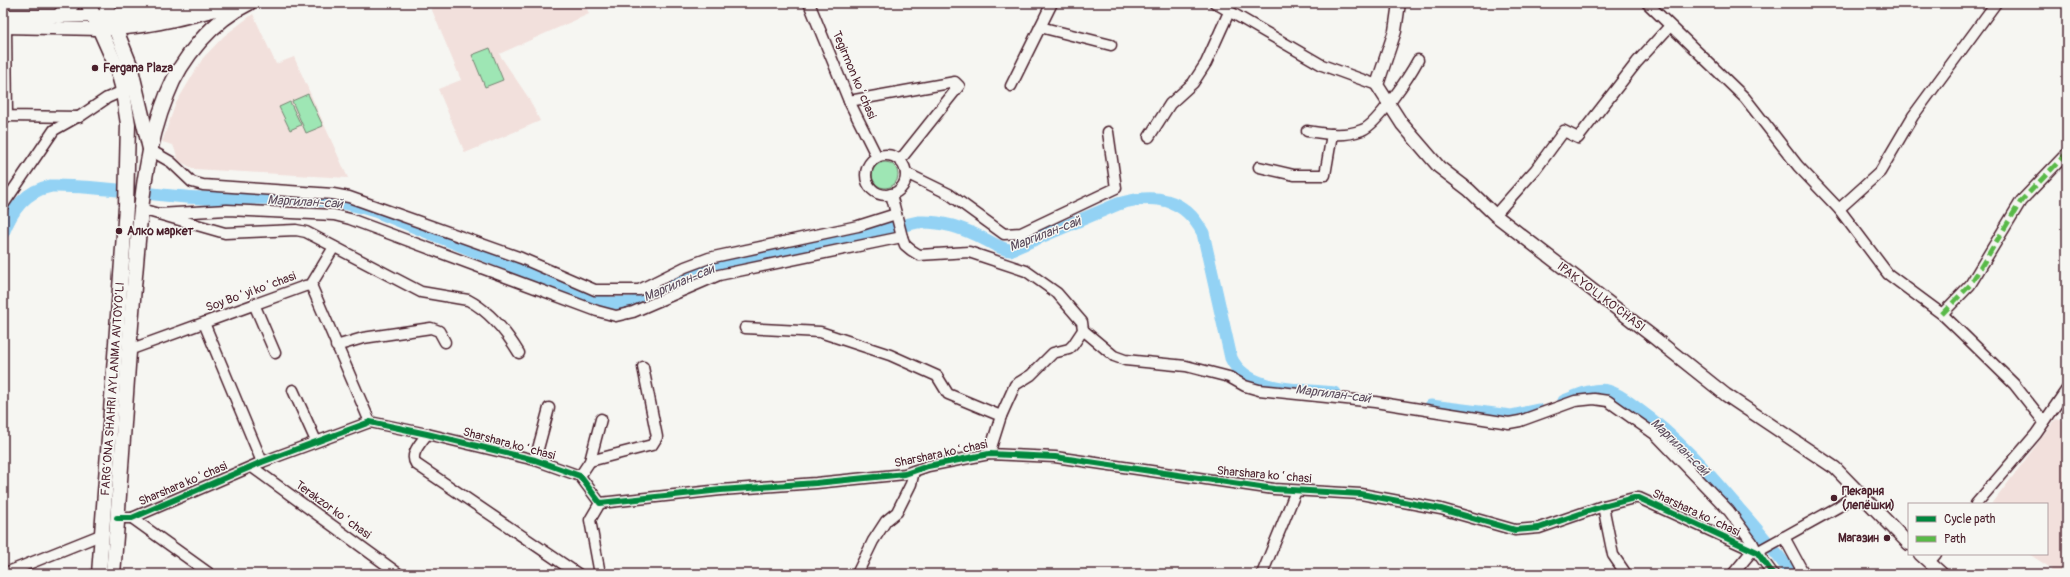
<svg xmlns="http://www.w3.org/2000/svg" width="2070" height="577" viewBox="0 0 2070 577" font-family="Pangolin,sans-serif">
<style>
.built{fill:#f2e0dc}
.green{fill:#9ee6b4;stroke:#748270}
.lines{fill:none;stroke-linecap:round;stroke-linejoin:round}
.river{stroke:#93d2f4;stroke-width:13}
.minor-casing{stroke:#4a1f2b;stroke-width:13}
.major-casing{stroke:#4a1f2b;stroke-width:15}
.highway-casing{stroke:#4a1f2b;stroke-width:17}
.minor{stroke:#f6f6f2;stroke-width:10}
.major{stroke:#f6f6f2;stroke-width:12}
.highway{stroke:#f6f6f2;stroke-width:14}
.quiet{stroke:#58b947;stroke-width:5;stroke-dasharray:10 5;stroke-linecap:butt}
.cycleway-casing{stroke:#f6f6f2;stroke-width:8}
.cycleway{stroke:#00873e;stroke-width:6}
.poi-dot{fill:#4a1f2b;stroke:#f6f6f2;stroke-width:1.5}
.labels{text-anchor:middle;dominant-baseline:central;stroke-width:3;stroke-linejoin:round;paint-order:stroke}
.poi-label{font-size:12px;font-weight:bold;fill:#4a1f2b;stroke:#f6f6f2;text-anchor:start}
.street-label{font-size:12px;fill:#4a1f2b;stroke:#f6f6f2}
.water-label{font-size:13px;font-style:italic;fill:#5c4c5d;stroke:#f6f6f2}
</style>
<rect width="100%" height="100%" fill="#f6f6f2"/>
<filter id="ink" filterUnits="userSpaceOnUse"><feTurbulence type="fractalNoise" baseFrequency=".025" numOctaves="2"/><feDisplacementMap in="SourceGraphic" scale="8" xChannelSelector="R" yChannelSelector="G"/><feConvolveMatrix kernelMatrix="1 2 1 2 8 2 1 2 1" color-interpolation-filters="sRGB"/></filter>
<g filter="url(#ink)">
<g class="built">
<path d="M429,3H585L589,14L499,54L528,97L540,121L465,153L438,89L461,80Z"/>
<path d="M253,14L276,64L294,57L348,178L194,169L179,161L173,145L162,142L176,103L203,58L224,36Z"/>
<path d="M2056,419L2067,422V574H2049L2052,569L2029,554H2047V504H1992Z"/>
</g>
<g class="green">
<path d="M490,48L503,80L485,87L472,55Z"/>
<path d="M308,94L323,126L306,133L292,101Z"/>
<path d="M290,102L301,125L290,130L279,107Z"/>
<circle cx="885" cy="175" r="13"/>
</g>
<g class="lines">
<g class="river">
<path d="M3,233C12,210 25,191 51,186C101,185 152,196 202,198C259,200 320,192 375,211L597,300L611,303H632L645,299L708,269L918,222C943,221 963,228 984,239C993,243 1000,249 1010,250L1118,204C1154,193 1184,197 1203,233L1231,358C1247,393 1301,389 1334,393"/>
<path d="M1564,401C1577,396 1593,388 1608,391C1620,394 1629,403 1639,410C1678,438 1707,472 1738,508C1758,530 1774,550 1792,574"/>
<path d="M1431,406L1511,416L1538,410"/>
</g>
<defs>
<g id="minor">
<path d="M809,3L849,101L877,157"/>
<path d="M1215,3L1322,65L1377,85"/>
<path d="M1647,3L1745,98L1798,166L1839,209L1888,274L1942,314L1969,340L2014,384L2044,422"/>
<path d="M6,27L7,116L79,117L107,98L123,91"/>
<path d="M1040,27L1111,45"/>
<path d="M1011,86L1052,3"/>
<path d="M849,101L955,82L959,86L900,160"/>
<path d="M1307,131C1326,134 1344,137 1362,130C1377,125 1410,75 1418,60"/>
<path d="M1149,137L1170,104L1193,83L1206,63L1229,12"/>
<path d="M150,150L171,162L192,182L203,185L333,194L349,197L521,258L595,290H639L685,267L709,258L858,226L896,214"/>
<circle cx="886" cy="175" r="20"/>
<path d="M1259,167L1294,175H1325L1332,134"/>
<path d="M906,173L949,194L1004,234L1021,233L1116,188L1108,132"/>
<path d="M891,194L902,237L905,245L911,250L919,255L969,252L1026,271L1057,293L1082,322L1083,330L1073,345L1069,349L1053,353L1031,375L1015,385L1001,416L989,454"/>
<path d="M3,205L54,130L77,117"/>
<path d="M141,209L225,233L296,230L306,232L421,292L468,300C489,311 507,333 519,353"/>
<path d="M1839,209L1880,172L1913,116L1996,3"/>
<path d="M159,214L227,210L334,215L350,219L597,311L616,316L633,312L719,275L902,237"/>
<path d="M1495,215L1536,169L1564,131L1578,138L1637,62L1670,26"/>
<path d="M311,285L334,247"/>
<path d="M254,304L275,353"/>
<path d="M1942,314L1970,285L2021,201L2067,153"/>
<path d="M204,323L262,462"/>
<path d="M745,328L820,332L890,355L937,376L948,394L1001,416"/>
<path d="M1083,330L1114,356L1125,360L1186,366L1229,377L1245,386L1259,390L1375,402L1509,423L1520,421L1575,401L1594,399L1608,401L1656,435L1729,511L1752,542L1757,552"/>
<path d="M336,346L363,338L431,328L439,331L445,342"/>
<path d="M129,350L305,286L311,285L370,422"/>
<path d="M293,390L316,441"/>
<path d="M427,434C421,443 409,454 416,464L578,574"/>
<path d="M535,460L549,408"/>
<path d="M590,461L652,445L657,437L643,367"/>
<path d="M252,467L399,574"/>
<path d="M580,476L590,461L601,419"/>
<path d="M600,503L590,520L600,574"/>
<path d="M1976,504L2036,434L2067,389"/>
<path d="M1603,506L1613,555L1626,574"/>
<path d="M117,518H132L262,462L370,422L427,434L535,460L580,476L600,503L721,490L816,483L905,474L928,466L989,454L1055,457L1274,489L1361,494L1441,509L1515,530L1539,528L1603,506L1634,498H1639L1757,552L1773,574"/>
<path d="M132,518L210,574"/>
<path d="M1784,537L1804,574"/>
<path d="M1757,552L1838,507L1857,493"/>
<path d="M1929,562L1936,554"/>
<path d="M3,574L103,534"/>
<path d="M857,574L873,541L886,521L897,512L911,484L914,471"/>
<path d="M1262,574L1296,491"/>
<path d="M1733,574L1752,551"/>
</g>
<g id="major">
<path d="M1399,3L1395,31L1377,85L1402,124L1439,167L1469,190L1495,215L1652,336L1726,395L1835,468L1909,544"/>
<path d="M3,16H94"/>
<path d="M3,27L100,29"/>
<path d="M1920,554L1942,574"/>
</g>
<g id="highway">
<path d="M88,3L117,68L122,86L128,124L126,207L99,574"/>
<path d="M105,3L130,65L150,149"/>
<path d="M59,16L73,3"/>
<path d="M103,16L139,14L201,3"/>
<path d="M108,28C154,27 197,13 241,3"/>
<path d="M113,574C121,478 126,383 134,287C140,222 142,156 167,95C181,58 213,20 249,3"/>
</g>
</defs>
<use href="#minor" class="minor-casing"/>
<use href="#major" class="major-casing"/>
<use href="#highway" class="highway-casing"/>
<use href="#minor" class="minor"/>
<use href="#major" class="major"/>
<use href="#highway" class="highway"/>
<path class="quiet" d="M1942,314L1970,285L2021,201L2067,153"/>
<defs>
<path id="cycleway" d="M117,518H132L262,462L370,422L427,434L535,460L580,476L600,503L721,490L816,483L905,474L928,466L989,454L1055,457L1274,489L1361,494L1441,509L1515,530L1539,528L1603,506L1634,498H1639L1757,552L1773,574"/>
</defs>
<use href="#cycleway" class="cycleway-casing"/>
<use href="#cycleway" class="cycleway"/>
</g>
</g>
<g class="poi-dot">
<circle cx="95" cy="68" r="4"/>
<circle cx="119" cy="231" r="4"/>
<circle cx="1834" cy="498" r="4"/>
<circle cx="1887" cy="538" r="4"/>
</g>
<g class="labels">
<g class="poi-label">
<text x="103" y="68">Fergana Plaza</text>
<text x="127" y="231">Алко маркет</text>
<text x="1842" y="491">Пекарня<tspan x="1842" dy="14">(лепёшки)</tspan></text>
<text x="1879" y="538" text-anchor="end">Магазин</text>
</g>
<g class="street-label">
<text transform="translate(854 75) rotate(67)">Tegirmon koʻchasi</text>
<text transform="translate(251 292) rotate(-20)">Soy Boʻyi koʻchasi</text>
<text transform="translate(1601 297) rotate(37)">IPAK YO'LI KO'CHASI</text>
<text transform="translate(113 389) rotate(-86)">FARG‘ONA SHAHRI AYLANMA AVTOYO‘LI</text>
<text transform="translate(509 444) rotate(15)">Sharshara koʻchasi</text>
<text transform="translate(941 454) rotate(-12)">Sharshara koʻchasi</text>
<text transform="translate(1264 475) rotate(5)">Sharshara koʻchasi</text>
<text transform="translate(183 484) rotate(-23)">Sharshara koʻchasi</text>
<text transform="translate(333 510) rotate(36)">Terakzor koʻchasi</text>
<text transform="translate(1696 513) rotate(25)">Sharshara koʻchasi</text>
</g>
<g class="water-label">
<text transform="translate(305 202) rotate(3)">Маргилан-сай</text>
<text transform="translate(1045 234) rotate(-21)">Маргилан-сай</text>
<text transform="translate(679 283) rotate(-23)">Маргилан-сай</text>
<text transform="translate(1333 394) rotate(7)">Маргилан-сай</text>
<text transform="translate(1680 447) rotate(44)">Маргилан-сай</text>
</g>
</g>
<rect width="2070" height="577" fill="none" stroke="#f6f6f2" stroke-width="16"/>
<rect x="8" y="8" width="2054" height="561" fill="none" stroke="#4a1f2b" stroke-width="1.5" filter="url(#ink)"/>
<rect x="1908" y="503" width="140" height="52" fill="#f6f6f2" stroke="#b1a0a2"/>
<rect x="1916" y="516" width="20" height="6" fill="#00873e" stroke="#b1a0a2"/>
<text x="1944" y="523" font-size="12" fill="#4a1f2b">Cycle path</text>
<rect x="1916" y="536" width="20" height="6" fill="#58b947" stroke="#b1a0a2"/>
<text x="1944" y="543" font-size="12" fill="#4a1f2b">Path</text>
</svg>
